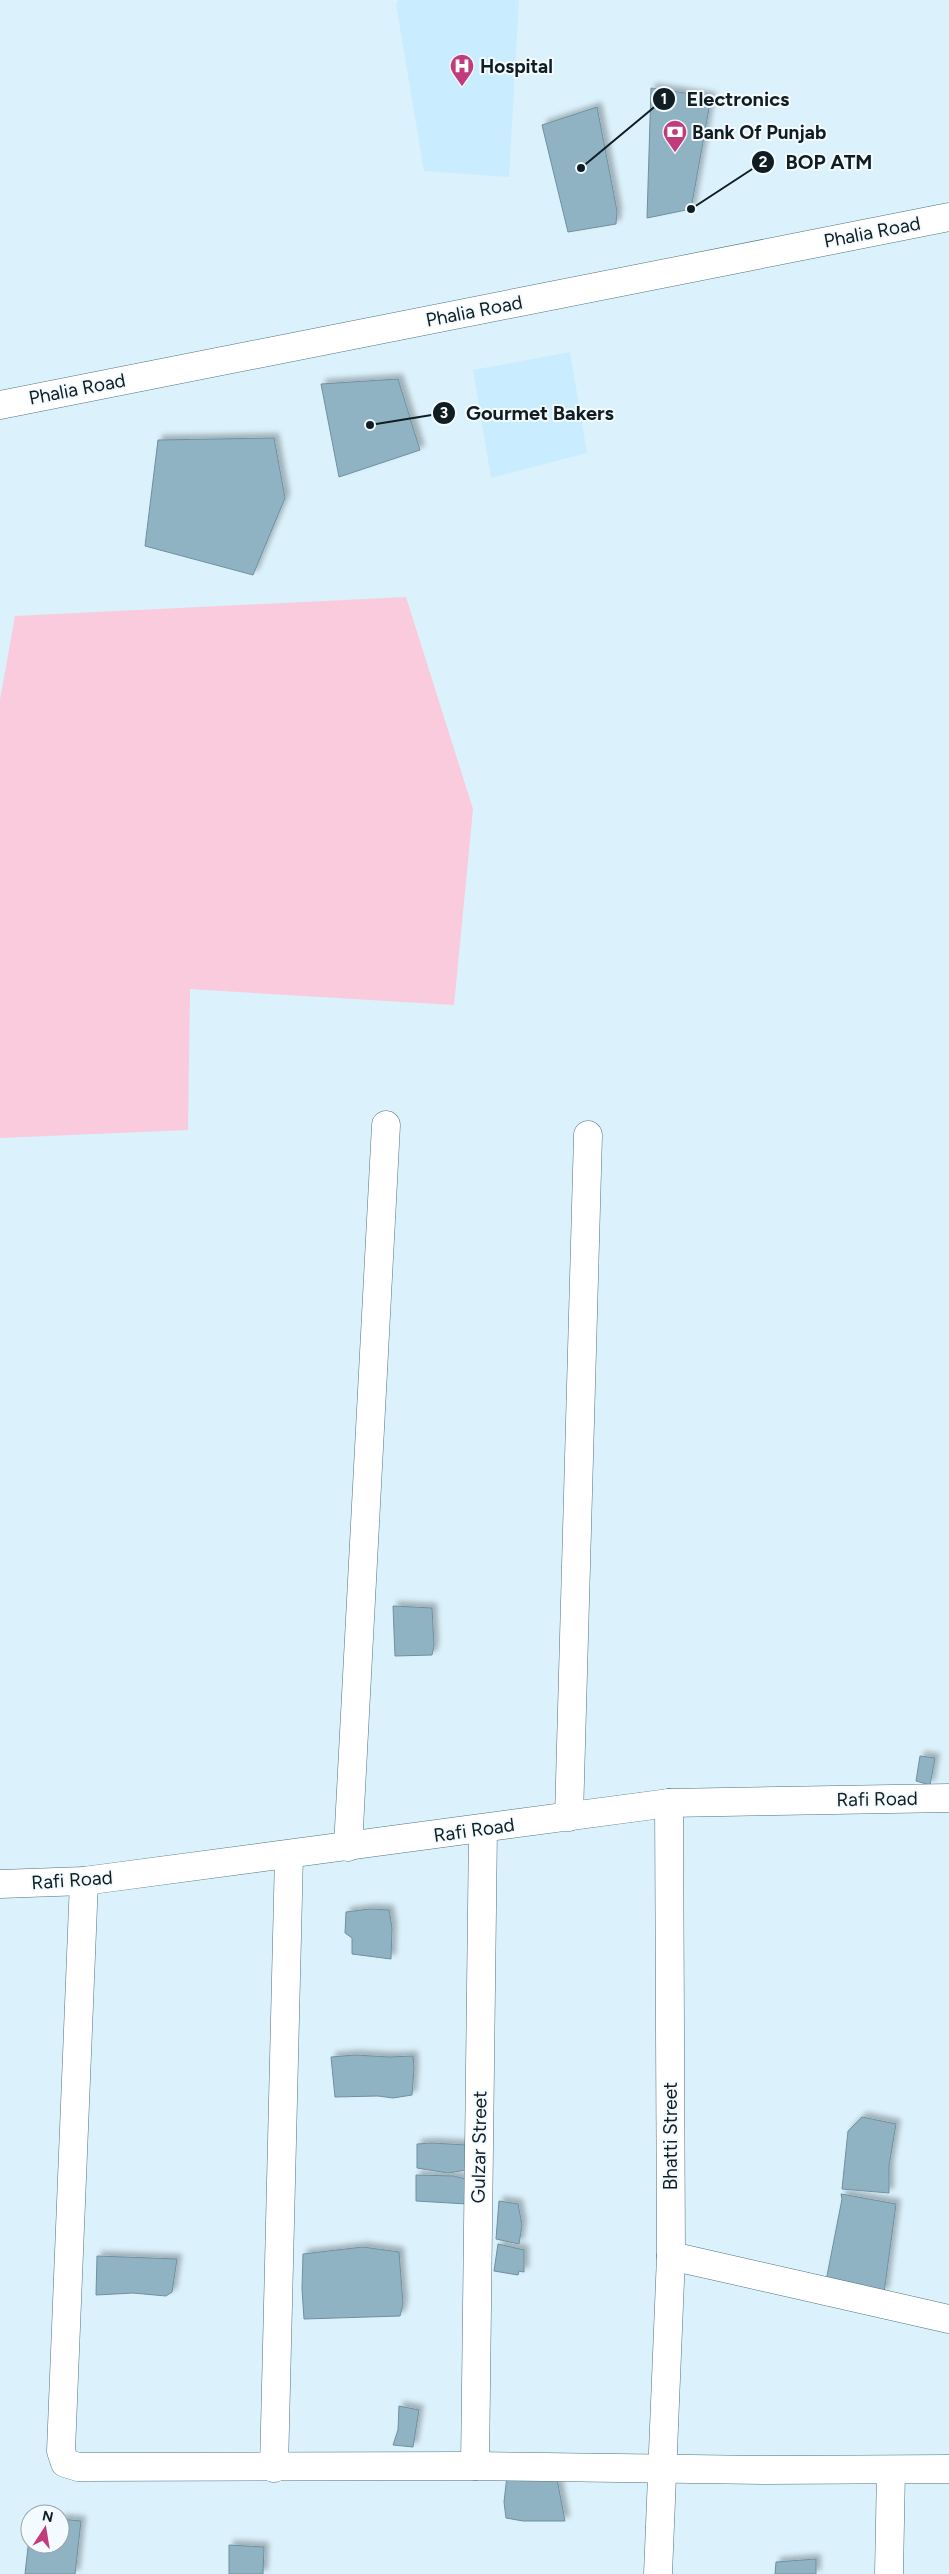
<svg xmlns="http://www.w3.org/2000/svg" width="949" height="2574" viewBox="0 0 949 2574" font-family="Figtree,sans-serif">
<style>
.built{fill:#c9edfe}
.green{fill:#f9cbdc}
.building{fill:#90b3c4;stroke:#6e90a1;filter:url(#shadow)}
.lines{fill:none;stroke-linecap:round;stroke-linejoin:round}
.minor-casing{stroke:#507281;stroke-width:29}
.primary-casing{stroke:#507281;stroke-width:29}
.minor{stroke:#fff;stroke-width:28}
.primary{stroke:#fff;stroke-width:28}
.labels{text-anchor:middle;dominant-baseline:central;stroke-width:4;stroke-linejoin:round;paint-order:stroke}
.poi-label{font-size:19px;font-weight:bold;fill:#101e24;stroke:#f4fbff;text-anchor:start}
.street-label{font-size:19px;fill:#101e24;stroke:#f4fbff}
.leader{fill:none;stroke:#101e24;stroke-width:2}
.callout-dot{fill:#101e24;stroke:#f4fbff;stroke-width:2}
.mark-label{font-size:15px;text-anchor:middle;font-weight:bold;fill:#fff}
.callout-label{font-size:20px;text-anchor:middle;font-weight:bold;fill:#101e24;stroke:#f4fbff;stroke-width:4;stroke-linejoin:round;paint-order:stroke}
</style>
<defs>
<filter id="shadow"><feDropShadow dx="4.5" dy="-4.5" stdDeviation="2.5" flood-color="#0004"/></filter>
</defs>
<rect width="100%" height="100%" fill="#dbf1fb"/>
<g class="built">
<path d="M398,0H519L509,177L424,171L396,4Z"/>
<path d="M570,352L587,453L491,478L473,370Z"/>
</g>
<path class="green" d="M406,597L473,809L454,1005L190,989L188,1130L0,1138V700L15,616Z"/>
<g class="building">
<path d="M651,88L711,97L691,209L647,218Z"/>
<path d="M597,107L617,211L616,224L568,232L542,125Z"/>
<path d="M398,379L420,450L339,477L321,384Z"/>
<path d="M274,438L285,498L253,575L145,546L158,440Z"/>
<path d="M393,1606L432,1608L434,1646L432,1655L395,1656Z"/>
<path d="M920,1756L935,1758L930,1785L916,1781Z"/>
<path d="M370,1909L389,1910L392,1928L391,1959L352,1954V1938L345,1933L346,1912Z"/>
<path d="M355,2055L389,2057L413,2056L414,2068L412,2095L393,2098L378,2096L335,2097L331,2057Z"/>
<path d="M862,2117L896,2124L889,2166V2193L842,2189L848,2131Z"/>
<path d="M432,2143L466,2145V2170L448,2173L417,2168V2144Z"/>
<path d="M416,2175L454,2176L469,2180L467,2204L416,2201Z"/>
<path d="M841,2194L896,2204L884,2293L826,2281L842,2199Z"/>
<path d="M499,2201L518,2204L522,2225L519,2244L496,2239Z"/>
<path d="M498,2244L524,2250V2272L519,2271L518,2275L494,2271Z"/>
<path d="M363,2247L399,2252L403,2304L400,2316L304,2319L302,2289L303,2254Z"/>
<path d="M97,2256L177,2259L172,2292L166,2296L133,2293L96,2295Z"/>
<path d="M399,2406L419,2410L413,2447L393,2445L398,2430Z"/>
<path d="M556,2474L565,2521H523L506,2518L504,2502L507,2476Z"/>
<path d="M60,2519L81,2521L75,2574H25L30,2530V2544H60Z"/>
<path d="M229,2545L264,2547L263,2574H229Z"/>
<path d="M816,2559V2574H775L776,2562Z"/>
</g>
<g class="lines">
<defs>
<g id="minor">
<path d="M569,1817L588,1135"/>
<path d="M348,1847L386,1125"/>
<path d="M84,1881L61,2451L65,2463L78,2467L475,2466L765,2470L949,2469"/>
<path d="M0,1884L84,1881L669,1803L949,1798"/>
<path d="M671,2256L949,2319"/>
<path d="M475,2466L483,1829"/>
<path d="M274,2468L289,1855"/>
<path d="M658,2574L671,2256L669,1803"/>
<path d="M889,2574L891,2470"/>
</g>
<path id="primary" d="M0,405L949,217"/>
</defs>
<use href="#minor" class="minor-casing"/>
<use href="#primary" class="primary-casing"/>
<use href="#minor" class="minor"/>
<use href="#primary" class="primary"/>
</g>
<defs>
<symbol id="hospital-pin" viewBox="-11 -11 22 30"><path d="M0 17L-7.5 6A9.5 9.5 0 1 1 7.5 6Z" fill="#c13b7d" stroke="#f4fbff"/><path d="M-5-5h3v3.5h4V-5h3V5h-3V1.5h-4V5h-3Z" fill="#fff"/></symbol>
<symbol id="bank-pin" viewBox="-11 -11 22 30"><path d="M0 17L-7.5 6A9.5 9.5 0 1 1 7.5 6Z" fill="#c13b7d" stroke="#f4fbff"/><path d="M-6-4H6V4H-6ZM0-2.3a2.3 2.3 0 1 0 0 4.6a2.3 2.3 0 1 0 0-4.6Z" fill="#fff"/></symbol>
</defs>
<g fill-rule="evenodd">
<use href="#hospital-pin" x="448" y="52" width="28" height="38"/>
<use href="#bank-pin" x="661" y="118" width="28" height="38"/>
</g>
<g class="labels">
<g class="poi-label">
<text x="480" y="66">Hospital</text>
<text x="692" y="132">Bank Of Punjab</text>
</g>
<g class="street-label">
<text transform="translate(872 232) rotate(-11)">Phalia Road</text>
<text transform="translate(474 311) rotate(-11)">Phalia Road</text>
<text transform="translate(77 389) rotate(-11)">Phalia Road</text>
<text transform="translate(877 1799) rotate(-1)">Rafi Road</text>
<text transform="translate(474 1830) rotate(-8)">Rafi Road</text>
<text transform="translate(72 1880) rotate(-4)">Rafi Road</text>
<text transform="translate(670 2136) rotate(-90)">Bhatti Street</text>
<text transform="translate(479 2147) rotate(-89)">Gulzar Street</text>
</g>
</g>
<path class="leader" d="M581 168L664 99M691 209L763 162M370 425L444 413"/>
<g class="callout-dot">
<circle cx="581" cy="168" r="5"/>
<circle cx="691" cy="209" r="5"/>
<circle cx="370" cy="425" r="5"/>
<circle cx="664" cy="99" r="12"/>
<circle cx="763" cy="162" r="12"/>
<circle cx="444" cy="413" r="12"/>
</g>
<g class="mark-label">
<text x="664" y="104">1</text>
<text x="763" y="167">2</text>
<text x="444" y="418">3</text>
</g>
<g class="callout-label">
<text x="738" y="106">Electronics</text>
<text x="829" y="169">BOP ATM</text>
<text x="540" y="420">Gourmet Bakers</text>
</g>
<g transform="translate(45 2529) rotate(12)"><circle r="24" fill="#f4fbff" stroke="#99a3a7"/>
<path d="M0-4L9 19L0 12L-9 19Z" fill="#c13b7d"/>
<text y="-8" font-size="14" font-weight="bold" text-anchor="middle" fill="#101e24">N</text>
</g>
</svg>
